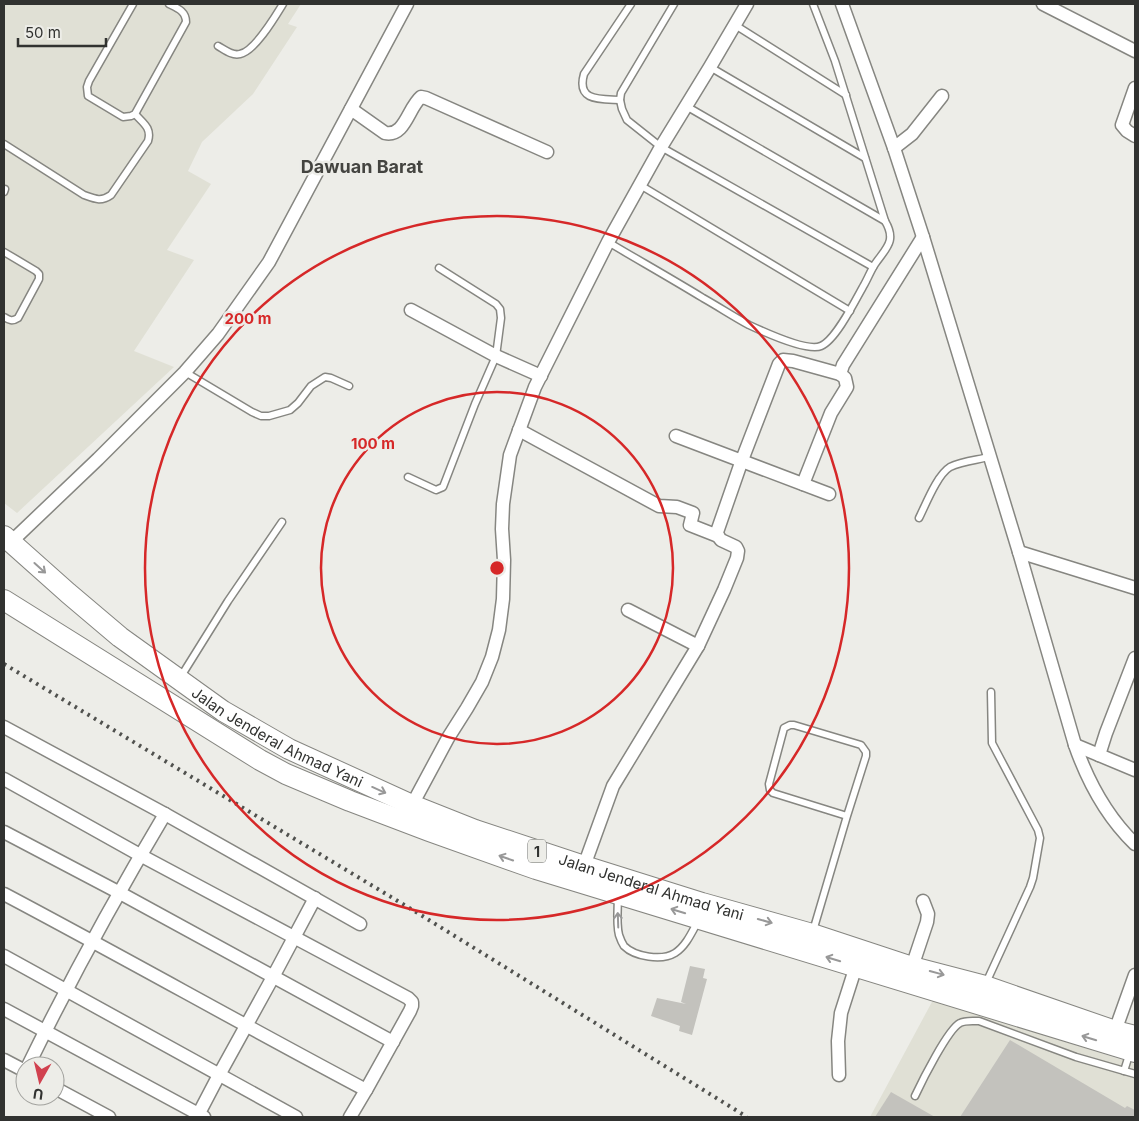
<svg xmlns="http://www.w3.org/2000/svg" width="1139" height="1121" viewBox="0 0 1139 1121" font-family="Inter,sans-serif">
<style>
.built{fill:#e0e0d5}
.building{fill:#c3c2bd}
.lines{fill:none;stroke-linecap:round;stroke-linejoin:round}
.service-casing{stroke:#868681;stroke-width:9}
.minor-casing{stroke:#868681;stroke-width:15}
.trunk-casing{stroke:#868681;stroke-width:22}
.service{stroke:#fff;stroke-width:6}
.minor{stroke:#fff;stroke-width:12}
.trunk{stroke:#fff;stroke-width:20}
.rail{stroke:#50514e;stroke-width:4;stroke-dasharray:2.5 5;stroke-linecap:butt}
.oneway{stroke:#989898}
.ring{fill:none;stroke:#d62828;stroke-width:2.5}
.labels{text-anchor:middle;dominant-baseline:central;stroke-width:5;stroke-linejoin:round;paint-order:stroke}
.shield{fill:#edede8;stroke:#696a67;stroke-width:1}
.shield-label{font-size:14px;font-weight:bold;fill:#313230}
.street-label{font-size:15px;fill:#313230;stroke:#edede8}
.quarter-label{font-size:18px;font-weight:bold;fill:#444440;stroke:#edede8}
.centre{fill:#d62828;stroke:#edede8;stroke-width:2.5}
.ring-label{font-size:15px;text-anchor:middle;font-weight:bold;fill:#d62828;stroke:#edede8;stroke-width:5;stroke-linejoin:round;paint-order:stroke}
</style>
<rect width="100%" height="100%" fill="#edede8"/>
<g class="built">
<path d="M4,4H301L288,24L297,27L253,94L202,142L188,171L211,184L167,250L194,260L134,351L174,367L17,513L4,503Z"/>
<path d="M933,1000L1135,1064V1117H870Z"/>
</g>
<g class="building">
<path d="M690,966L705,969L703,978L707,979L692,1035L679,1031L680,1026L651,1016L657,998L686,1004L681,1002Z"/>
<path d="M1010,1040L1125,1108L1127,1106L1135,1110V1117H960Z"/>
<path d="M891,1092L935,1117H875Z"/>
</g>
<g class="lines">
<defs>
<g id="service">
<path d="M133,4L89,81L87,87L88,96L123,117L131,116L135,114L186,22C186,11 177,8 169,4"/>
<path d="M674,4L621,93L620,100L622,109L627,120L661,147L873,267"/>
<path d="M735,25L846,95"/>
<path d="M218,46C225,50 232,56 240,54C255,51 275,17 283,4"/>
<path d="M710,67L865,158"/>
<path d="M620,100C601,99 576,102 584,74L631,4"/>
<path d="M686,106L885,221"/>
<path d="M4,144L84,195C95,199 101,202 111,195L148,141C152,128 143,123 135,114"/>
<path d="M640,185L850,311"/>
<path d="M4,192L5,189"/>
<path d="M608,242C640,261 672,279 703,298C719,307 734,317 749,325C764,332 807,352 821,346C836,340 856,299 864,285C868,278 871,270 875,264C886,248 897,241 885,221L835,61L813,4"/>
<path d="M4,252L36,271L39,274V279L18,318C12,322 9,320 4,317"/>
<path d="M185,372L252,412L261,416H269L290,410L298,403L311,386L325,377L331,378L349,386"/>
<path d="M408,477L436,490L443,487L475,404L496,356L501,318L500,309L496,304L439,268"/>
<path d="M919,518C926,504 937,475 950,467C962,461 977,460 989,457"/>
<path d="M180,678L228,601L282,522"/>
<path d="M618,896C618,908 616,923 619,935C620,938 622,943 624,946C635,957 662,961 675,953C686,946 692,932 698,921"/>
<path d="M813,931L847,816L866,756V752L861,745L794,725H790L784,728L769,784L770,790L773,793L847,816"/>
<path d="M986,983L1030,887L1033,878L1040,838L1038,830L992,743L991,692"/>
<path d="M1124,1071L1130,1052"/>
<path d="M915,1096C922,1081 948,1029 960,1023C965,1020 973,1021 979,1021L1076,1057L1135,1074"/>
</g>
<g id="minor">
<path d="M842,4L894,148L923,237L1019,552L1075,745C1088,782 1106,816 1135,844"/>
<path d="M1043,4L1135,51"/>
<path d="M1135,88L1122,125L1127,131L1135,136"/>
<path d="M351,109L385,133C405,137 408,108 421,97L426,98L547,152"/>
<path d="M894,148L912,134L942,96"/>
<path d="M411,310L496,356L541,376"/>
<path d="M519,430L659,506L677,507L693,513L690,525L718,536L721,540L736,547L738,551L737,558L724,590L698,646L613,786L584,866"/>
<path d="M676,436L829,494"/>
<path d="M803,484L831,413L847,387L845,378L840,374L843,365L923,237"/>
<path d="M718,536L717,532L742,460L779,364L783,360L793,361L840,374"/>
<path d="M11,542L98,459L185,372L218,334L269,262L407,4"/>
<path d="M1019,552L1135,588"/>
<path d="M628,610L698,646"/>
<path d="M4,727L165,814L360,924"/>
<path d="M1075,745L1135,770"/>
<path d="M1099,755L1106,733L1135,658"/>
<path d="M4,779L140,855L408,998L412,1002V1006L410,1011L366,1090L350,1117"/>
<path d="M412,805L448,738L467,708L482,682L492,657L499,630L503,599L504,560L502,529L503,504L510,455L535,387L608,242L661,147L710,67L747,4"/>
<path d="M4,832L120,893L393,1042"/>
<path d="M4,894C125,958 245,1026 366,1090"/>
<path d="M4,956L296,1117"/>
<path d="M912,967L927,922L928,914L923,901"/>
<path d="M4,1009L204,1117"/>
<path d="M1115,1031L1135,975"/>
<path d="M4,1060L25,1071"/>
<path d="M28,1066C70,980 116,896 165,814"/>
<path d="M839,1075L838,1041L841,1013L856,966"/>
<path d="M55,1088L109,1117"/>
<path d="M197,1117L219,1075L273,977L315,898"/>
</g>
<g id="trunk">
<path id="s1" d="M4,536L68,593L120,637L223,711L289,749L412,805L475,830L584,866L702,903L812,934L912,967L985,986L1115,1031L1135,1036"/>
<path d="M4,600L260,760L286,774L350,801L429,831L536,869L1135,1052"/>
</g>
</defs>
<use href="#service" class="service-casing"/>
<use href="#minor" class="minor-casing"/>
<use href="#trunk" class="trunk-casing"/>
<use href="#service" class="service"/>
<use href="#minor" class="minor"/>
<use href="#trunk" class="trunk"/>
<path class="rail" d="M4,664L416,912L747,1117"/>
</g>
<defs><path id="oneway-shaft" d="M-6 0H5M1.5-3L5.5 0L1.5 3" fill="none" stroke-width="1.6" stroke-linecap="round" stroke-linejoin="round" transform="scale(1.25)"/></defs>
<g class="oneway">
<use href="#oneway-shaft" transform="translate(40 568) rotate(42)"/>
<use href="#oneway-shaft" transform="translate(379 790) rotate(24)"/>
<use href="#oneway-shaft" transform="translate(506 858) rotate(-161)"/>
<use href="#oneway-shaft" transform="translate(678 911) rotate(-163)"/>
<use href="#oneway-shaft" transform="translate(618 920) rotate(-92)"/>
<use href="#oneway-shaft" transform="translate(765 921) rotate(16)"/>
<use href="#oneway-shaft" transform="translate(833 959) rotate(-163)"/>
<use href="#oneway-shaft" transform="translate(937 973) rotate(15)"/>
<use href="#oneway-shaft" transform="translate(1089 1038) rotate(-163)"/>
</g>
<g class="ring">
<circle cx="497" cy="568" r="176"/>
<circle cx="497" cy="568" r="352"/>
</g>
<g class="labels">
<rect class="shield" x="528" y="839.5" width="18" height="23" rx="4"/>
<g class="shield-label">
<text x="537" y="851">1</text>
</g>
<g class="street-label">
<text stroke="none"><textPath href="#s1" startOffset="341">Jalan Jenderal Ahmad Yani</textPath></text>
<text stroke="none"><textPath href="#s1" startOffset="745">Jalan Jenderal Ahmad Yani</textPath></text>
</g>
<g class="quarter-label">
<text x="362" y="166">Dawuan Barat</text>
</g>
</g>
<circle cx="497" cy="568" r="8" class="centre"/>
<g class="ring-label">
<text x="248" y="324">200 m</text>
<text x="373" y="449">100 m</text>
</g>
<rect width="1139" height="1121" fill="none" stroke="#313230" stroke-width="10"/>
<g transform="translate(40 1081) rotate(188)"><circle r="24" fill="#edede8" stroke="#a2a29e"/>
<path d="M0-4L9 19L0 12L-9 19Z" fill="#d1414f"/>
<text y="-8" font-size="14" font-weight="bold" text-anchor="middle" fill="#313230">U</text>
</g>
<path d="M18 38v8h88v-8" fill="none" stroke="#313230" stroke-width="2.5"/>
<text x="25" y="38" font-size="15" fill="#313230" stroke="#edede8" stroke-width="4" paint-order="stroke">50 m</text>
</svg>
